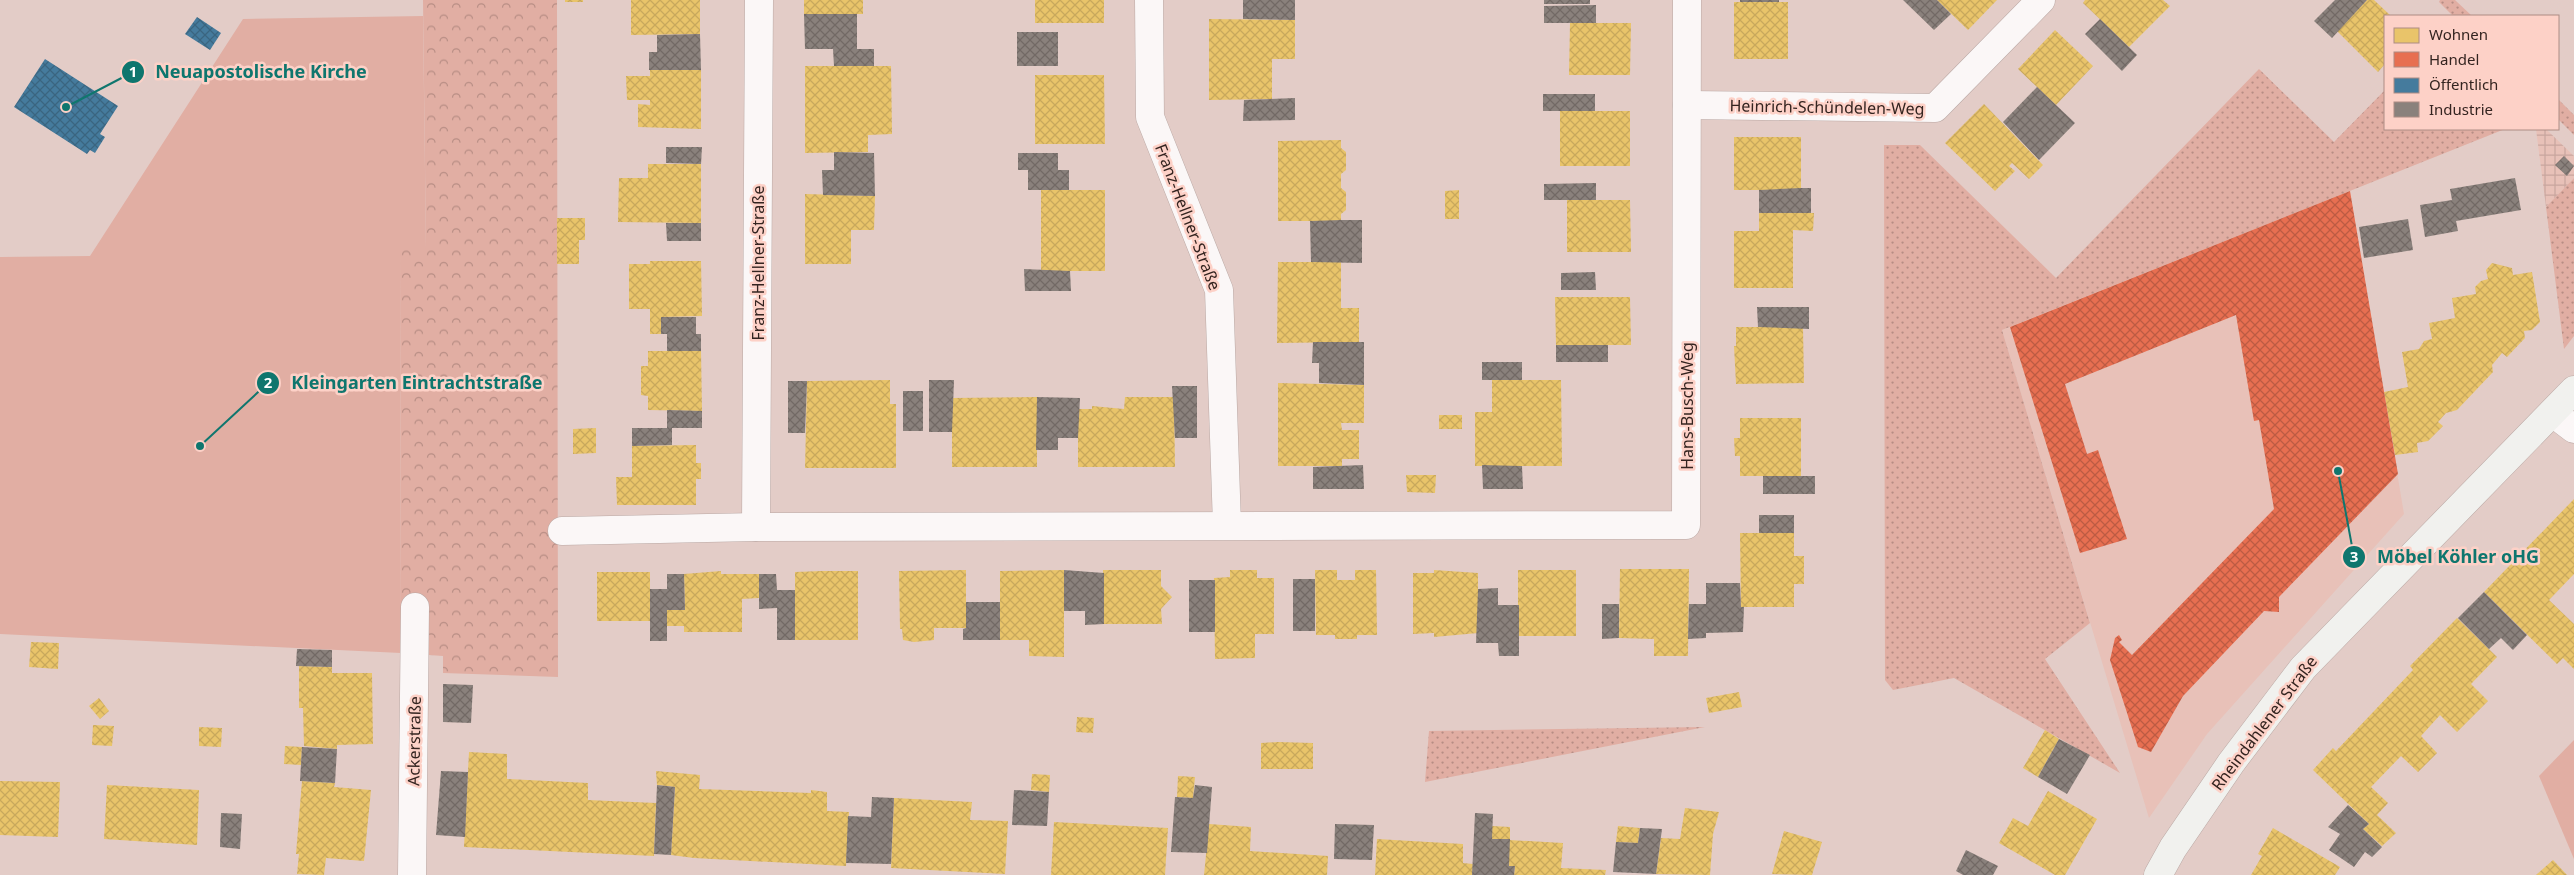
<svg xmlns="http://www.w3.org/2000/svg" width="2574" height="875" viewBox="0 0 2574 875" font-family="'Noto Sans',sans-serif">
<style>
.built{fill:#e8c1b8}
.industrial{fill:url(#industrial-grid)}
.grass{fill:url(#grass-dots)}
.park{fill:url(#park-crowns)}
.garden{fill:#e1aea3}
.homes{fill:url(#homes-cross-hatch)}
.shops{fill:url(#shops-cross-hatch)}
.public{fill:url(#public-cross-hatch)}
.industry{fill:url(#industry-cross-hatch)}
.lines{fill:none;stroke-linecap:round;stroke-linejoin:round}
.minor-casing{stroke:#baa8a4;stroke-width:29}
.secondary-casing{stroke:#baa8a4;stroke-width:29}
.minor{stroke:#fbf7f7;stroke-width:28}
.secondary{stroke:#f1f1ee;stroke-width:28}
.labels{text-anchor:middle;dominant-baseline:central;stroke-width:5;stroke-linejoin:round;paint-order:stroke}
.street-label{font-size:16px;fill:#342420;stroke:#fdd1c7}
.leader{fill:none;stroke:#0f766e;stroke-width:2}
.callout-dot{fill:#0f766e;stroke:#fdd1c7;stroke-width:2}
.mark-label{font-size:15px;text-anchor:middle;font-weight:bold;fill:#fff}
.callout-label{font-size:18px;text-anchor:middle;font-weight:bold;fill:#0f766e;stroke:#fdd1c7;stroke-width:5;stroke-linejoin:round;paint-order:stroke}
</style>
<defs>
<pattern id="industrial-grid" width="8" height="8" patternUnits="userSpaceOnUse" patternTransform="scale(1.25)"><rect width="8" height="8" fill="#e8c1b8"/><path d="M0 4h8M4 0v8" fill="none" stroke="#c8a69e"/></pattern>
<pattern id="grass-dots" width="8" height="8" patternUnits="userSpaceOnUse" patternTransform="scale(1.25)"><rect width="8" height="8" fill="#e1aea3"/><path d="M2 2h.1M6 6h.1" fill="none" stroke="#b78d84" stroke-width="1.8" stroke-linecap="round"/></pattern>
<pattern id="park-crowns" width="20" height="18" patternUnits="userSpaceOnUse" patternTransform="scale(1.25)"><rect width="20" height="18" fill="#e1aea3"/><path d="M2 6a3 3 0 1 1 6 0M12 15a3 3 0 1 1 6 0" fill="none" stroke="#b78d84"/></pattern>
<pattern id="homes-cross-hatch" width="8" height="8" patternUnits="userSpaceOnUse" patternTransform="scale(1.25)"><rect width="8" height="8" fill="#e9c46a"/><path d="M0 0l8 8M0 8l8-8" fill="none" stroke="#c8a85c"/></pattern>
<pattern id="shops-cross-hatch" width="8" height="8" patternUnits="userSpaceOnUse" patternTransform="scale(1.25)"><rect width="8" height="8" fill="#e76f51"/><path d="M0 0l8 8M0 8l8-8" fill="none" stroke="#bc5b43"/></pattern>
<pattern id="public-cross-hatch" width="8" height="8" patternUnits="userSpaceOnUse" patternTransform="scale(1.25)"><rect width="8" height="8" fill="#457b9d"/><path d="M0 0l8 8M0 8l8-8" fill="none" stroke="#3a6580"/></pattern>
<pattern id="industry-cross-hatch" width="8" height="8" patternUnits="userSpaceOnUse" patternTransform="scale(1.25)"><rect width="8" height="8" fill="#8a817c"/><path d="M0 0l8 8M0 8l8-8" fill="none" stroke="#726965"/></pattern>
</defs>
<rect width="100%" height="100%" fill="#e3ccc7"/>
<path class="built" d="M2350,191L2404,514L2207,734L2149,818L2002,330Z"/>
<path class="industrial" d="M2536,129H2546L2574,156V178L2546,207Z"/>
<g class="grass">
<path d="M2440,0H2455L2472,16H2453L2439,2Z"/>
<path d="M2259,69L2334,142L2385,90V129H2505L2002,330L2090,623L2045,659L2120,773L1954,678L1893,690L1885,680L1884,145H1920L2056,278Z"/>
<path d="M2558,99L2574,115V135L2558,119Z"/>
<path d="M2574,178V336L2564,349L2546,207Z"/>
<path d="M1705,727L1425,782L1429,731Z"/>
</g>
<path class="park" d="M423,0H557L558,677L443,673V656L401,653L400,248H426Z"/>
<g class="garden">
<path d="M423,16L426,249H400L401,653L0,634V257L90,256L243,19Z"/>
<path d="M2574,740V859L2539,776Z"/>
</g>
<g class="homes">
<rect x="565" y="0" width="18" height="2"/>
<path d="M631,0H700V34L631,35Z"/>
<rect x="804" y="0" width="59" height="14"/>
<rect x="1035" y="0" width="69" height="23"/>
<path d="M1937,0H1997L1968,30Z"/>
<path d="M2085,0H2163L2170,6L2129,47L2083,3Z"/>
<path d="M2367,0H2374L2391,16H2385V64L2378,72L2337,31Z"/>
<rect x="1734" y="2" width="54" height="57"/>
<path d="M1209,19L1295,20V59H1272V99L1209,100Z"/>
<path d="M1570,23H1631L1630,75H1569Z"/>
<path d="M2055,30L2093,66L2056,105L2018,69Z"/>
<path d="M805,66H891L892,134L868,135V152L805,153Z"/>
<path d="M650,70H701V129L638,127V104L650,105V100H627L626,76H650Z"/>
<path d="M1035,75H1104L1105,144H1035Z"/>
<path d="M1984,104L2043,165L2029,179L2012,163L2009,166L2015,171L1995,191L1945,143Z"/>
<rect x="1560" y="111" width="70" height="55"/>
<rect x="1734" y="137" width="67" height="53"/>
<path d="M1341,140V148L1346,152V170L1341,174V188L1346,192V210L1341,214V221H1278V141Z"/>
<path d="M648,164H701V223L618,222L619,178H648Z"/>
<rect x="1041" y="190" width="64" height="81"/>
<path d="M1459,190V219H1445V191Z"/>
<path d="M805,194L875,196L874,230H851V264H805Z"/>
<path d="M1567,200H1630L1631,252H1567Z"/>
<path d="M1759,213H1814L1813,231L1793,230V288H1734V231H1759Z"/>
<path d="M557,218H585V240H579V264H557Z"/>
<path d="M650,261H701L702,316L661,317V334H650V309H629V264H650Z"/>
<path d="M1278,262H1341V308H1359V342L1277,343Z"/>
<path d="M2492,263L2512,268L2513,275L2532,272L2540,322L2532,330L2524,331L2525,338L2507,357L2502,353L2492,365L2493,372L2457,410L2446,413L2438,422L2443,426L2428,441L2417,443L2418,452L2395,455L2384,392L2408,387L2402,352L2419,349L2424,341L2432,339L2429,323L2455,318L2452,298L2476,294L2475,287L2481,281L2488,279L2486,270Z"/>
<path d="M1555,297H1630L1631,345H1556Z"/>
<path d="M1736,327H1803L1804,383L1736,384L1734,346H1736Z"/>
<path d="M648,351H701L702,411L648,410V396L641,395V366H648Z"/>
<path d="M890,380V404H896V468H805L807,381Z"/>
<path d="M1492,380H1561L1562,466H1475V412H1492Z"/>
<path d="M1278,383L1364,385V423H1341L1342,430H1359V459H1342V466H1278Z"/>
<path d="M1037,397V467H952V398Z"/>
<path d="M1125,397H1174L1175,467H1078V409H1092V406L1124,409Z"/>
<rect x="1439" y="415" width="23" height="14"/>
<path d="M1740,418H1801V476H1740V456H1735L1734,438H1740Z"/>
<path d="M596,428V453L573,454V429Z"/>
<path d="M696,445V463H701V479H696V505H617L616,477H632V446Z"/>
<path d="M1406,475H1436L1435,493L1407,492Z"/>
<path d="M2574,499V574L2549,600L2574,624V669L2563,658L2557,664L2484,592Z"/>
<path d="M1740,533H1794V556H1804V584H1794V607H1741Z"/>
<path d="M1620,569H1689L1688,656H1654V639L1619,638Z"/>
<path d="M966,570V628H934V640L914,642L903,640L902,629H900L899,571Z"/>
<path d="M1064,570V657L1029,656V640H1000V571Z"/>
<path d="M1103,570H1161V586L1172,597L1161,609L1162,624H1104Z"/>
<path d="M1230,570H1257V578H1274V634H1255V658L1215,659L1214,578L1230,577Z"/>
<path d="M1315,570H1337V580H1355V570H1376L1377,635H1357V639H1335V635H1316Z"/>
<path d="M1434,570L1478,573V633L1434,637V633L1413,634V573H1434Z"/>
<rect x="1518" y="570" width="58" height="66"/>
<path d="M721,571V574H759V598L742,599V632H684V626H667V610H685L684,574Z"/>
<path d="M822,571H858V640H795V572Z"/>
<rect x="597" y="572" width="53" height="49"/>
<path d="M2457,618L2497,657L2471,684L2488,701L2457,732L2440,715L2421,736L2437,753L2418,772L2401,756L2371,787L2388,803L2377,815L2396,833L2382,846L2363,829L2369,824L2313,770L2333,748L2336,751L2395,689L2413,670L2410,666Z"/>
<path d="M31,642L59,643L58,669L29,667Z"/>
<path d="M299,666L332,667V673H372L373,744L337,745V749L304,746L303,708H299Z"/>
<path d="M1739,692L1742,707L1709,713L1706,698Z"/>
<path d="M99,698L109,711L100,719L89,706Z"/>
<path d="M1077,717L1094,718L1093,733L1076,732Z"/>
<path d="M93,725L114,726L112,746L92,745Z"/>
<path d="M199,727L222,728L221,747L199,746Z"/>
<path d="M2045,730L2059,739L2038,777L2023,768Z"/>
<path d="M1278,742L1313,743V769H1261V743Z"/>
<path d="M285,746L302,747L301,765L284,764Z"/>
<path d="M469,752L507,754V779L588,783V800L656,803L654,856L464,847Z"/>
<path d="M656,771L700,775L699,789L811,793V790L827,792V811L849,812L846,866L694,858L671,855L675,787L657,785Z"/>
<path d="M1032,774L1050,775L1049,792L1031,790Z"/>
<path d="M1178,776L1195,777L1193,798L1177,797Z"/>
<path d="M0,781L60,782L58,837L0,835Z"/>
<path d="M302,781L335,783L334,787L371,790L364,861L326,858L324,875L297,874L299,854H296Z"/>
<path d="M107,785L199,790L197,845L104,839Z"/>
<path d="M2048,791L2097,819L2065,875H2055L1999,843L2013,818L2028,826Z"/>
<path d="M894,798L972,802L970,820L1008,821L1005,874L891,868Z"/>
<path d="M1685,808L1719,812L1713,834L1710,875L1656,874L1661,838L1680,839Z"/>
<path d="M1054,822L1168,828L1165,875H1051Z"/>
<path d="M1209,824L1251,827L1250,851L1328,856L1327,875H1204Z"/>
<path d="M1492,826L1510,827V839H1492Z"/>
<path d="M1618,826L1640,828L1638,843L1616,842Z"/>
<path d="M2273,828L2340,867L2335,875H2251L2262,856L2258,854Z"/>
<path d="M1784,831L1822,842L1812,875L1772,874Z"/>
<path d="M1377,839L1463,844V863L1473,864L1472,875H1375Z"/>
<path d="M1509,840L1563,843L1561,868L1606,870L1605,875H1514L1515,866H1509Z"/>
<path d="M2553,860L2567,875H2536Z"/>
</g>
<path class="shops" d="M2350,191L2398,474L2279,597V612L2264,611L2183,696L2151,752L2138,747L2110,660L2115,638L2119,635L2122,640L2119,642L2132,655L2274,509L2259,420L2254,421L2236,315L2065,384L2087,454L2098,450L2127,539L2080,553L2010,327Z"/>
<g class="public">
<path d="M197,17L221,33L210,50L185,34Z"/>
<path d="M45,59L118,106L100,134L105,137L95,153L90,150L87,154L14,107Z"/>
</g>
<g class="industry">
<path d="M1243,0H1295V20L1243,19Z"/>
<rect x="1544" y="0" width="46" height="4"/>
<rect x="1740" y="0" width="39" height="2"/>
<path d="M1903,0H1937L1951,14L1934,30Z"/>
<path d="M2335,0H2367L2332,38L2314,21Z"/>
<path d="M1596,5V23H1544V6Z"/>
<path d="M804,14H857V49H874V66H834L833,49H805Z"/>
<path d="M2100,19L2137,55L2122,71L2085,34Z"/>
<rect x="1017" y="32" width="41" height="34"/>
<path d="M700,34L701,70H649V52H657V35Z"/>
<path d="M2037,87L2075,123L2039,160L2003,122Z"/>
<rect x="1543" y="94" width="52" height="17"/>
<path d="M1295,98V120L1243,121L1244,100Z"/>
<path d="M666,147H702L701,164L666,163Z"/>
<path d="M834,152L874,153L875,196L823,195L822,170H834Z"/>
<path d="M1018,153H1058V170H1069V190H1028V170H1018Z"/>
<path d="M2564,156L2574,166L2567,176L2555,165Z"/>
<path d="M2515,178L2521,210L2456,221L2458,231L2425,237L2420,205L2452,200L2450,189Z"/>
<path d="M1596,183V200H1544V184Z"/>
<path d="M1801,188H1811V213H1759V190Z"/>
<path d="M2408,219L2413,250L2364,258L2359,227Z"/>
<path d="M1341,220H1362V263L1311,262L1310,221Z"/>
<path d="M666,223H701V241H667Z"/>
<path d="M1024,269L1070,271L1071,291H1025Z"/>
<path d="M1595,272L1596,290H1561V273Z"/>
<path d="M1757,307H1809V329L1758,327Z"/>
<path d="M661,317H696V334H701V351H667V334H661Z"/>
<path d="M1313,342H1364V385L1319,383V363H1312Z"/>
<rect x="1556" y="345" width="52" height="17"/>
<rect x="1482" y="362" width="40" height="18"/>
<path d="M929,380H954L952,432H929Z"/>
<path d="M788,381H807L805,433H788Z"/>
<path d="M1172,386H1197V438H1175Z"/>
<rect x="903" y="391" width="20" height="40"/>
<path d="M1037,397L1080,398L1078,438H1058V450H1036Z"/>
<path d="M667,410L702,411V428H672V445L632,446V428H667Z"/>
<path d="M1363,465L1364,489H1313V467Z"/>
<path d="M1482,465L1522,466L1523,489H1483Z"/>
<rect x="1763" y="476" width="52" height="18"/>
<rect x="1759" y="515" width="35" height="18"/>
<path d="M1064,570L1104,573V624L1085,625V611H1064Z"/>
<path d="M667,574H684L685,610H667V641H650V589H667Z"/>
<path d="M759,574H776L777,590H795V640H777V608L759,609Z"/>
<rect x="1293" y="579" width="22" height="52"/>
<rect x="1189" y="580" width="26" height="52"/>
<path d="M1706,583H1740L1741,607H1744L1743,632L1706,633V638L1688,639L1689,604H1706Z"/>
<path d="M1498,588V605H1519V656H1499L1498,643H1476L1478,589Z"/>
<path d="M2484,592L2527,635L2513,650L2501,638L2489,649L2458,618Z"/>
<path d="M966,602H1000V640H963V629L966,628Z"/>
<path d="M1602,604H1619V638L1602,639Z"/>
<path d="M297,649L332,650V667L296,666Z"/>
<path d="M443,684L473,685L471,723L443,722Z"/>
<path d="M2059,739L2090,755L2067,794L2038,777Z"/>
<path d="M302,747L337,749L335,783L300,781Z"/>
<path d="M441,771L468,772L465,837L436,835Z"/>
<path d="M657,785L675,787L671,855L654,854Z"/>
<path d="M1195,785L1212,787L1207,853L1171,852L1175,797L1193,798Z"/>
<path d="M1014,790L1049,792L1047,826L1012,825Z"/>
<path d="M872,797L894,798L891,864L846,863L848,816L871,817Z"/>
<path d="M2348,805L2369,824L2363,829L2382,847L2372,857L2365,852L2354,867L2329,850L2340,834L2328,827Z"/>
<path d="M221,813L242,814L240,849L220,847Z"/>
<path d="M1475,813L1493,814L1492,839H1510L1509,866H1515L1514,875H1472Z"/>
<path d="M1335,824L1374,825L1372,860L1334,859Z"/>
<path d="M1640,828L1662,829L1656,874L1613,872L1616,842L1638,843Z"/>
<path d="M1966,850L1998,866L1993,875H1963L1956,871Z"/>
</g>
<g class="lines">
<defs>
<g id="minor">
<path d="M1149,0L1150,117L1219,290L1227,525"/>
<path d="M1687,105L1935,108L2041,0"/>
<path d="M2553,413L2574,429"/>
<path d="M756,527L759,0"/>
<path d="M562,531L756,527L1686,525L1687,0"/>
<path d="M412,875L415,607"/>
</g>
<path id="secondary" d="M2158,875L2173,848L2231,763L2303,668L2574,390"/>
</defs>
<use href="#minor" class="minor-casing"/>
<use href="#secondary" class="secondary-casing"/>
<use href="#minor" class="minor"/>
<use href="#secondary" class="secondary"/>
</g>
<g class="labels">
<g class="street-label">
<text transform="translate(1827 107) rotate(1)">Heinrich-Schündelen-Weg</text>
<text transform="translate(1188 217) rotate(69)">Franz-Hellner-Straße</text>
<text transform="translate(758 263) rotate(-90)">Franz-Hellner-Straße</text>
<text transform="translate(1687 406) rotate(-90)">Hans-Busch-Weg</text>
<text transform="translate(2264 723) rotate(-53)">Rheindahlener Straße</text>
<text transform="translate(414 741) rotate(-89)">Ackerstraße</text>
</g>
</g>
<path class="leader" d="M66 107L133 72M200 446L268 383M2338 471L2354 557"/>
<g class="callout-dot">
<circle cx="66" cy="107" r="5"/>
<circle cx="200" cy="446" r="5"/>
<circle cx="2338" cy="471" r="5"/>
<circle cx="133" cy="72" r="12"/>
<circle cx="268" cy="383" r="12"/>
<circle cx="2354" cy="557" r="12"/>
</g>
<g class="mark-label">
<text x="133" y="77">1</text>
<text x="268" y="388">2</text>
<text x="2354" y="562">3</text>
</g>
<g class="callout-label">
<text x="261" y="78">Neuapostolische Kirche</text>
<text x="417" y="389">Kleingarten Eintrachtstraße</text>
<text x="2458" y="563">Möbel Köhler oHG</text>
</g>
<rect x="2384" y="15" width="175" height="115" fill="#fdd1c7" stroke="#ad8c84"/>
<rect x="2394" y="28" width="25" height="15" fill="#e9c46a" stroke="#ad8c84"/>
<text x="2429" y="40" font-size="15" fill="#342420">Wohnen</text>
<rect x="2394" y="52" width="25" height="15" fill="#e76f51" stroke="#ad8c84"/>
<text x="2429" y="65" font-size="15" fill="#342420">Handel</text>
<rect x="2394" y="78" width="25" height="15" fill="#457b9d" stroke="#ad8c84"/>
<text x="2429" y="90" font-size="15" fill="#342420">Öffentlich</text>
<rect x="2394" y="102" width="25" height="15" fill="#8a817c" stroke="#ad8c84"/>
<text x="2429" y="115" font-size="15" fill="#342420">Industrie</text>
</svg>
